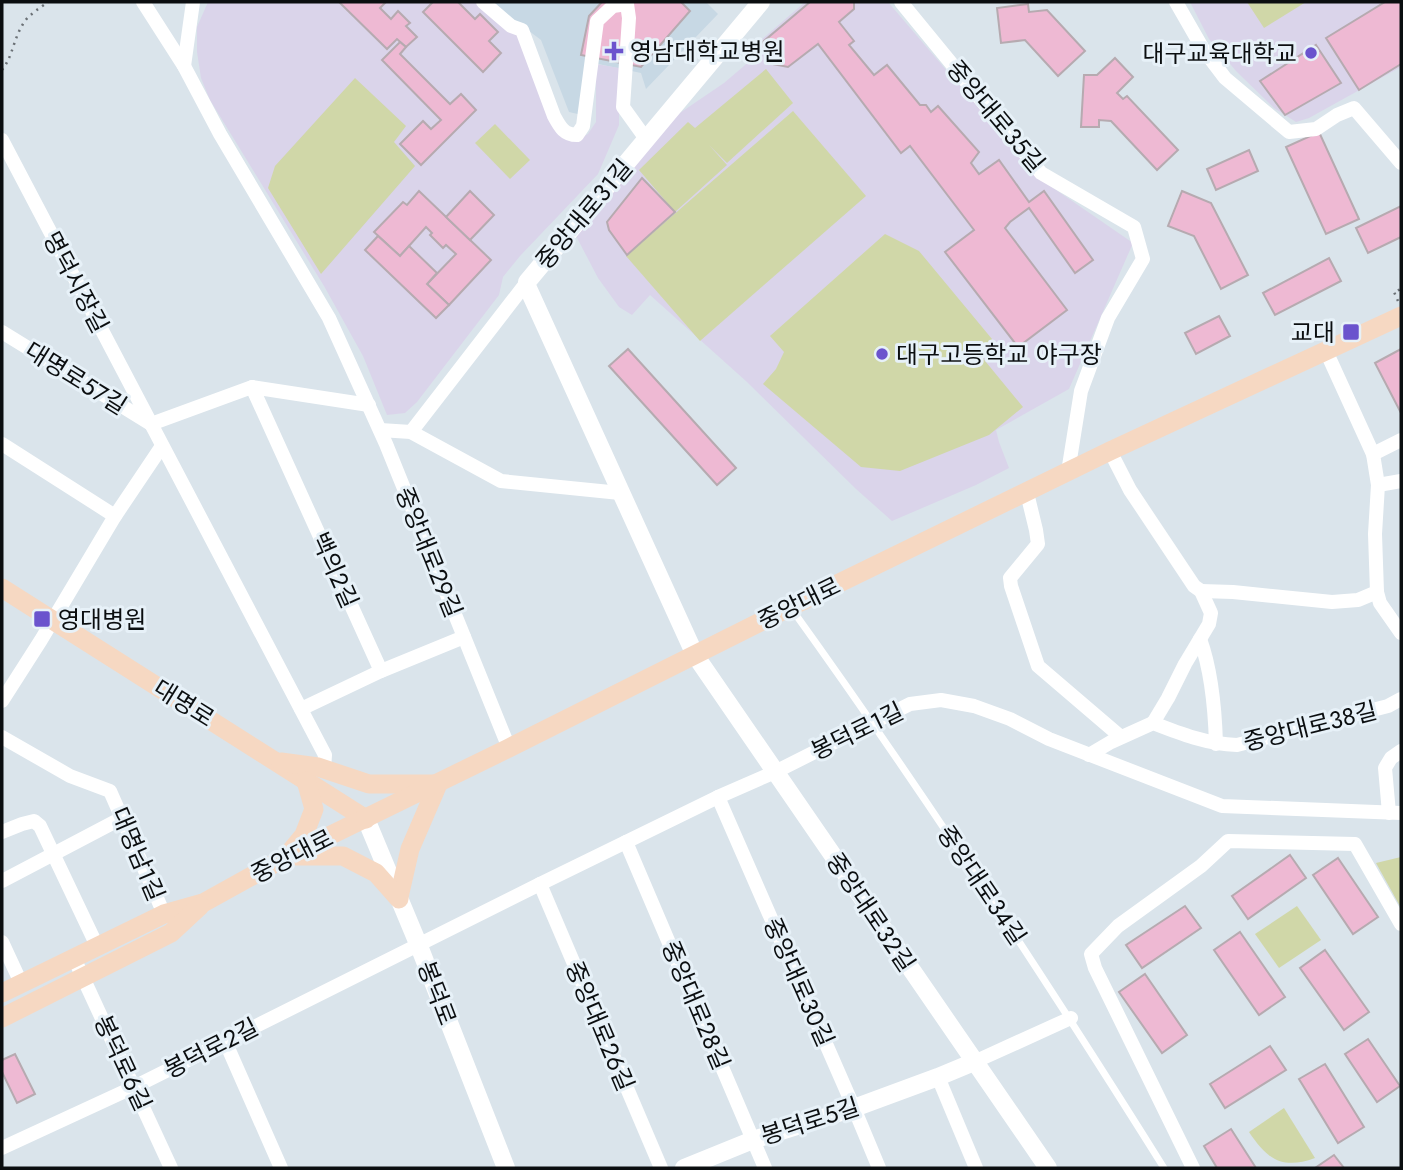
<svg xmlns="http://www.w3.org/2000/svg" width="1403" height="1170" viewBox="0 0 1403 1170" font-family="Jost,'Noto Sans KR',sans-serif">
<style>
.built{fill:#c7d8e4}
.education{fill:#dad4ea}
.green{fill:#d0d7a8}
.building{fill:#eeb9d3;stroke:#b6aab0;stroke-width:2}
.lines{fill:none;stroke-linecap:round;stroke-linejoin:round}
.path{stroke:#6b7176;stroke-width:2.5;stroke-dasharray:2 5;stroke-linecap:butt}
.service{stroke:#fff;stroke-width:7}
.minor{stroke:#fff;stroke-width:14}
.tertiary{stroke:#fff;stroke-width:18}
.secondary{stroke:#f6d8c2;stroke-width:19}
.poi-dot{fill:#6b53cd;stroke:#e7f1f8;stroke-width:2.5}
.labels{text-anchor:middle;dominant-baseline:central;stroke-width:6;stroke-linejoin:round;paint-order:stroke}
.poi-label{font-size:24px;fill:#0b0e10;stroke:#e7f1f8;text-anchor:start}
.street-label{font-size:24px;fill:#0b0e10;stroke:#e7f1f8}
</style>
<rect width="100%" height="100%" fill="#dae4eb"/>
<path class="built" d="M491,2H706L718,14L646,89L641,73L589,62L582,115L569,112L541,40Z"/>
<g class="education">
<path d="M208,2H480L520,32L559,132L578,139L588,134L596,122V64L619,68V125L598,174L520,256L503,277L499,295L417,402L405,413L387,415L363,356L324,286L210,100L201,78L197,52V27Z"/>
<path d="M805,2H888L983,113L1046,183L1133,243L1069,389L996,430L999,442L1009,468L976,485L892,521L856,489L747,382L650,295L632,315L619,307L598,278L575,234L583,220L623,181L644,149L674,117L724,83L751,60L753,47Z"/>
<path d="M1190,2H1401V67L1309,118L1296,122L1274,108L1236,71L1209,39Z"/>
</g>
<g class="green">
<path d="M1247,2H1306L1264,28Z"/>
<path d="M766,69L793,103L727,163L709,145L727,165L675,212L639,170L688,122L695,128Z"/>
<path d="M355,78L406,126L394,142L415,166L321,274L268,188L275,166Z"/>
<path d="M793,111L866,196L700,341L626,256Z"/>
<path d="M495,124L530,160L510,179L475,143Z"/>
<path d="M885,234L919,251L992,339L981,356L1023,407L989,435L900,471L861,467L763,384L776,369L784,352L770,336Z"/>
<path d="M1401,857V908L1376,863Z"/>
<path d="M1297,906L1321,940L1279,968L1255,934Z"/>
<path d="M1284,1108L1315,1158C1282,1170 1267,1159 1249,1132Z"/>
</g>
<g class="building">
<path d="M339,2H386L380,8L391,19L398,11L410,23L406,26L417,37L406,47L397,39L387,49Z"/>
<path d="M431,2H458L475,19L480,14L498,32L489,41L501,53L483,72L423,12L432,3Z"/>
<path d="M602,2H681L690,11L641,67L581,55L589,16Z"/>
<path d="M810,2H854V9L839,22L854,41L849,45L874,75L887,65L920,105H926L931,112L938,106L979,152L971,163L979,174L999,160L1029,202L1044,191L1093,260L1075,273L1029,208L1010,222L1005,228L1067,310L1018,347L945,252L974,230L910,146L901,153L818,44L788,67L773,64L758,46Z"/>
<path d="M1385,2H1401V64L1359,90L1326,38Z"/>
<path d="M1028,4L1029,12L1047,10L1085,51L1058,76L1025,40L1001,43L997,8Z"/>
<path d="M400,42L406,47L400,54L450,104L461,94L476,110L421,165L400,144L423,121L431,129L441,120L382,60Z"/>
<path d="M1316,45L1341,83L1285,115L1260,81Z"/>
<path d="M1115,58L1133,77L1117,93L1123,99L1127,96L1178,150L1157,170L1111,121L1099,120V127H1081L1084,75H1097Z"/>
<path d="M1319,132L1359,219L1326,234L1286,147Z"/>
<path d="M1249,150L1258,171L1216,190L1207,169Z"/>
<path d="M642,178L675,212L627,255L609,230L607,222Z"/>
<path d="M419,191L491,260L449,305L427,284L456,254L446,245L443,248L430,235L432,233L426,227L400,256L374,232L403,202L407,205Z"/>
<path d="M470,191L494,215L470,240L446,217Z"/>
<path d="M1182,191L1211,203L1248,275L1221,289L1194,236L1168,226Z"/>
<path d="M1401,206V237L1368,253L1356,228Z"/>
<path d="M378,236L400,256L409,246L437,273L427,284L449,305L436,318L365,250Z"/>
<path d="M1329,258L1341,281L1275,315L1263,293Z"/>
<path d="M1219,316L1230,336L1196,354L1185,333Z"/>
<path d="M628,349L736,468L717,485L609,366Z"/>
<path d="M1401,349V413L1375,363Z"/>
<path d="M1290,855L1306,878L1248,919L1232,896Z"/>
<path d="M1338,858L1378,917L1353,934L1313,875Z"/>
<path d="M1185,906L1201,928L1142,968L1126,945Z"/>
<path d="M1240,932L1285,997L1259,1015L1214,950Z"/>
<path d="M1325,950L1369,1012L1344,1030L1300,968Z"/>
<path d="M1145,974L1187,1035L1162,1053L1119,992Z"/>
<path d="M1368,1039L1400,1086L1377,1102L1345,1054Z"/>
<path d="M1270,1046L1286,1070L1225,1108L1210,1084Z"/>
<path d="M15,1054L35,1094L17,1103L2,1072V1060Z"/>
<path d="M1325,1064L1364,1127L1338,1143L1299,1079Z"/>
<path d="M1231,1129L1256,1168H1217L1204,1146Z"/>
<path d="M1334,1155L1344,1168H1315Z"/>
</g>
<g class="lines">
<g class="path">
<path d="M2,70C13,56 13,40 23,24C28,15 40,8 48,2"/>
<path d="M1398,301L1394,292L1401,289"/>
</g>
<path class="service" d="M791,608C922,790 1045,978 1164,1168"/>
<g class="minor">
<path d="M143,2L184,66L220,134L329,318L386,444L509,748"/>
<path d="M483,2L511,26L522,30L554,116C560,127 564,135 577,135L583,126L597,21L613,6L627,4L629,18L623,107L646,139"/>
<path d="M901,2L1041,173L1134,227L1143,259L1108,318L1081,391L1068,472"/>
<path d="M1176,2L1203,49L1225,78L1289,132L1316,129L1337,115L1354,108L1401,163"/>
<path d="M184,66L193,2"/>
<path d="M2,140L325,755L324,769"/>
<path d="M2,332L151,424L252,387L369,405"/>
<path d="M1326,351L1373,454L1378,485L1375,534L1377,592L1380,603L1401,633"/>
<path d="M252,387L381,671"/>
<path d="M380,430L411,432L501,481L620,493"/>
<path d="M411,432L527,282"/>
<path d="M2,444L115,516"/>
<path d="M1110,451L1130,490L1194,586L1201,591L1211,613L1209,624L1185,664L1168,698L1153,723"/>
<path d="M1373,454L1401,440"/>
<path d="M1378,485L1401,481"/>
<path d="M1027,493L1036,530L1038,544L1010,578L1011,586L1038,666L1121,737"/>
<path d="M1201,591L1233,592L1332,602L1358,600L1377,592"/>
<path d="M1200,639C1212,672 1215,709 1216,744"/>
<path d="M2,701L41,640L115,516L162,446"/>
<path d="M301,709L381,671L464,637"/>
<path d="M2,737L70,776L110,791L164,914"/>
<path d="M1089,755L1111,742L1153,723C1181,734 1207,744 1237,745L1388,706L1401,699"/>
<path d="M718,797L854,1108L879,1168"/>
<path d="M1389,813L1385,768L1391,758L1401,751"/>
<path d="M2,832L22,824L34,821L40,826L97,946"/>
<path d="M626,842L765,1168"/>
<path d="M2,881L122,818"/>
<path d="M540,884L661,1168"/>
<path d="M2,942L21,983"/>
<path d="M74,958L171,1168"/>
<path d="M225,1041L281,1168"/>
<path d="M974,1062L1071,1018"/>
<path d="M938,1077L976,1168"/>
<path d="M2,1148L134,1087L540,884L718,797L775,772L910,704L941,700L974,706L1010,719L1049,739L1222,806L1401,813"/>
<path d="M1193,1168L1095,968L1091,954L1118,926L1201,866L1228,841L1355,844L1401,924"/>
</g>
<g class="tertiary">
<path d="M761,2L527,282V286L695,655L1048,1168"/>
<path d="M366,819L419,946L506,1168"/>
<path d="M684,1168L753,1140L854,1108L938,1077L974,1062"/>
</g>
<g class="secondary">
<path d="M2,588L366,819"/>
<path d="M281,762L318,767L369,784H438L410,849L399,897"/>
<path d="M290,852L304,835L314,809L306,781"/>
<path d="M296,856H343L376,873L399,899"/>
<path d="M2,993L164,914L203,903L288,856L509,748L790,607L1110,451L1401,316"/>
<path d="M2,1018L171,933L200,906"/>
</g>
</g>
<g class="poi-dot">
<path d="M610.5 40.5h7v7h7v7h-7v7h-7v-7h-7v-7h7z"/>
<circle cx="1311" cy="53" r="7"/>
<rect x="1342" y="323" width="18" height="18" rx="3.5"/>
<circle cx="882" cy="354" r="7"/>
<rect x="33" y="610" width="18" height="18" rx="3.5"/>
</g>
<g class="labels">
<g class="poi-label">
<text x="630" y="51">영남대학교병원</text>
<text x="1297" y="53" text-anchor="end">대구교육대학교</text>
<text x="1335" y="332" text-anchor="end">교대</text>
<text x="896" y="354">대구고등학교 야구장</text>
<text x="58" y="619">영대병원</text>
</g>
<g class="street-label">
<text transform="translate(996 116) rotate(50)">중앙대로35길</text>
<text transform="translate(584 214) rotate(-50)">중앙대로31길</text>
<text transform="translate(76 282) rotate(62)">명덕시장길</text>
<text transform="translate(76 378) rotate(32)">대명로57길</text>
<text transform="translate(429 552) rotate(68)">중앙대로29길</text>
<text transform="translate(335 570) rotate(66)">백의2길</text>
<text transform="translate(799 603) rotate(-26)">중앙대로</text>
<text transform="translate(184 703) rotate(32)">대명로</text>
<text transform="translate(1310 726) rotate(-14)">중앙대로38길</text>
<text transform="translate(857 731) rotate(-26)">봉덕로1길</text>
<text transform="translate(138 854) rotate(67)">대명남1길</text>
<text transform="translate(292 856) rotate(-27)">중앙대로</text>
<text transform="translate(982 885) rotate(56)">중앙대로34길</text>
<text transform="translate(871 912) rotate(56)">중앙대로32길</text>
<text transform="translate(799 982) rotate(66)">중앙대로30길</text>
<text transform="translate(437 993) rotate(69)">봉덕로</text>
<text transform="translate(696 1005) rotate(67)">중앙대로28길</text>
<text transform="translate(600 1026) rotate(67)">중앙대로26길</text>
<text transform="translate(211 1048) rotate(-27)">봉덕로2길</text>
<text transform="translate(123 1063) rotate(65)">봉덕로6길</text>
<text transform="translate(810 1121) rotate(-18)">봉덕로5길</text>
</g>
</g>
<rect width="1403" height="1170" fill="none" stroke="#0b0e10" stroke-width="7"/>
</svg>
